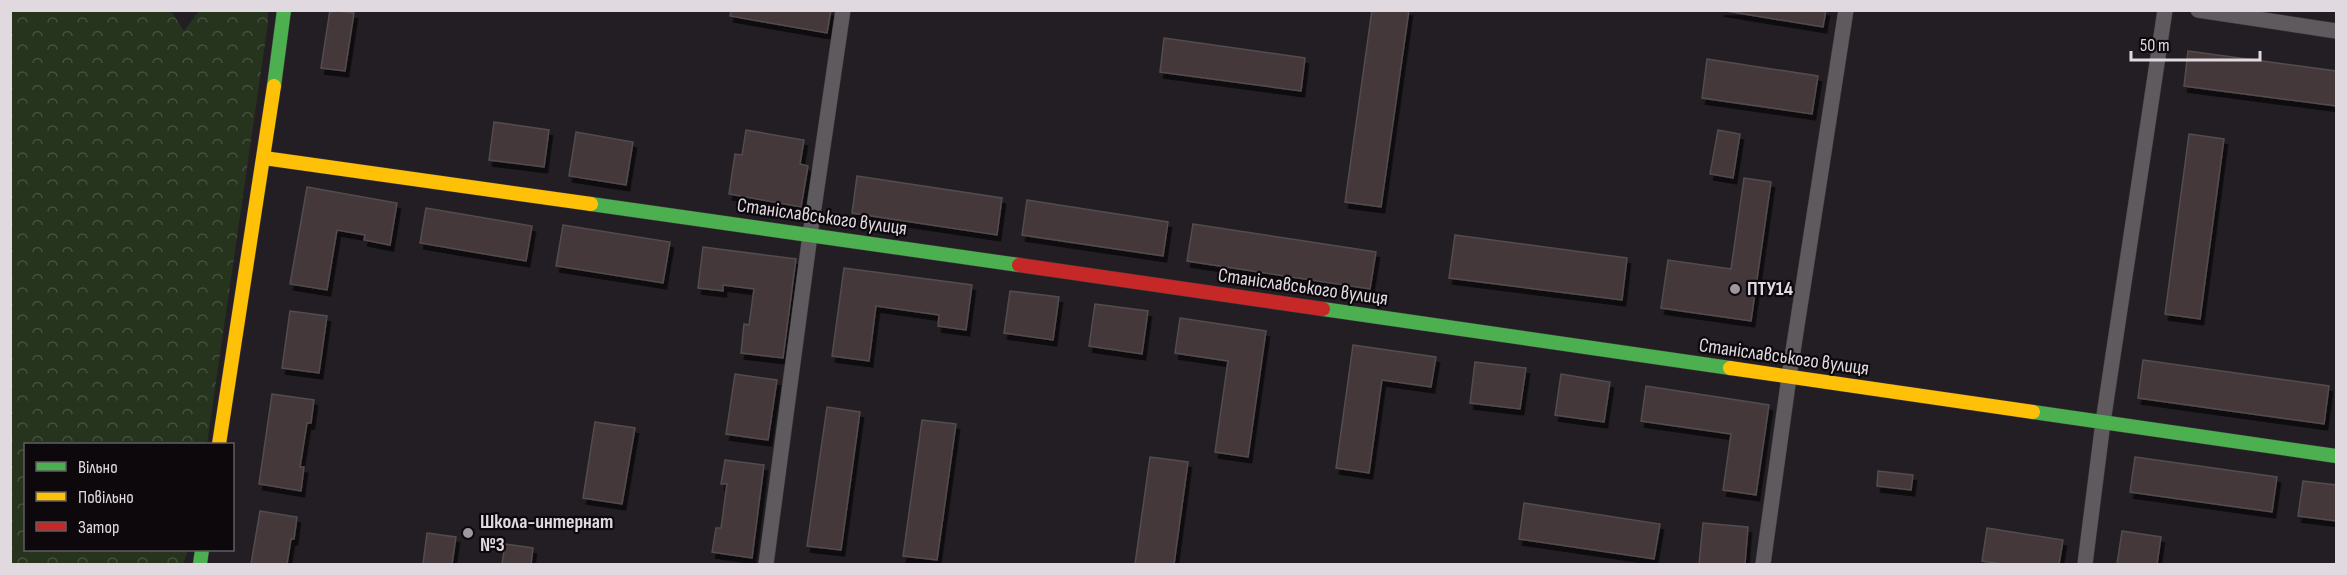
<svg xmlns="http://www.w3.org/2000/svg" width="2347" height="575" viewBox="0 0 2347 575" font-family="'Sofia Sans Condensed',sans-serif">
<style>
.forest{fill:url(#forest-crowns)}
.building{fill:#44393a;stroke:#524c4d;stroke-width:1.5;filter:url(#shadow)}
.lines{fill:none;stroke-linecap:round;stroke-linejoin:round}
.street-casing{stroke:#3e3a3e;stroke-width:16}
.fast-casing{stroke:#3e3a3e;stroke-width:15}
.slow-casing{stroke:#3e3a3e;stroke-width:15}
.jam-casing{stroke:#3e3a3e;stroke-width:15}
.street{stroke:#5e5a5e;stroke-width:15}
.fast{stroke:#4caf50;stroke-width:14}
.slow{stroke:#ffc107;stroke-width:14}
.jam{stroke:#c62828;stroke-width:14}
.poi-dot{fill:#9e989e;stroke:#0c080c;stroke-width:2}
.labels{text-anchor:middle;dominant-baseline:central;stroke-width:4.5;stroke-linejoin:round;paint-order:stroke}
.street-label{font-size:20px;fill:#e0d9e0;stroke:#0c080c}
.poi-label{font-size:20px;font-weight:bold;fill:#e0d9e0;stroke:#0c080c;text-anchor:start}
</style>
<defs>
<pattern id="forest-crowns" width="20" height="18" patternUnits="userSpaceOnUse" patternTransform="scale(1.5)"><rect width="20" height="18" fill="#26341d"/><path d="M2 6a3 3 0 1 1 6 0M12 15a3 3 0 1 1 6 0" fill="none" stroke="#45513e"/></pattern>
<filter id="shadow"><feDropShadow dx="3.5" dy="6" stdDeviation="0" flood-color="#0009"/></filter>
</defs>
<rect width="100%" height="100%" fill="#231e23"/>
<path class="forest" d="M10,11H171L184,31L199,11H268V23L207,444H26V550H188L183,564H11Z"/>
<g class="building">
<path d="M330,10L354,13L345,71L321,68Z"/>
<path d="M731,10H831L827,33L730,16Z"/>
<path d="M1372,10H1409L1381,207L1345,202Z"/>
<path d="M1720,10H1826L1823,27Z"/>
<path d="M1164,38L1305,58L1301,91L1160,72Z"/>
<path d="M2188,51L2336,71V106L2184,86Z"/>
<path d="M1707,59L1818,76L1812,114L1702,98Z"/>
<path d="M494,122L549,130L544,167L489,160Z"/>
<path d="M746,130L804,140L800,164L808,166L801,207L729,194L735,154L742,155Z"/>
<path d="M1718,130L1740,134L1733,178L1710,174Z"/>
<path d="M576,132L633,142L626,185L569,176Z"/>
<path d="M2189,134L2224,139L2200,319L2165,314Z"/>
<path d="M857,176L1002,198L997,235L852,213Z"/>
<path d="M1744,178L1771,182L1751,321L1661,308L1668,260L1731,269Z"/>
<path d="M307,187L397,203L390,245L364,240L365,235L337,230L327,290L290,284Z"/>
<path d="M1027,200L1168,222L1163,256L1022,235Z"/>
<path d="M426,208L532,226L526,261L420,243Z"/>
<path d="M1193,224L1376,252L1370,289L1187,261Z"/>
<path d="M563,225L670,242L663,283L556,266Z"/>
<path d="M1455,235L1627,258L1622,300L1449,278Z"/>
<path d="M703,247L796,259L783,358L741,353L744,324L749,325L754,289L723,285V291L698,288Z"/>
<path d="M844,268L972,285L966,330L938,326L939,315L876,306L869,361L832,356Z"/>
<path d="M1010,291L1059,297L1053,340L1004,333Z"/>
<path d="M1095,304L1148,311L1142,354L1089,346Z"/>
<path d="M290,311L327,316L319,373L282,368Z"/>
<path d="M1180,318L1266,331L1248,457L1215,452L1228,361L1175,353Z"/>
<path d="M1353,345L1436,357L1431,387L1382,380L1369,473L1336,468Z"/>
<path d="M2143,360L2329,386L2324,424L2138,398Z"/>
<path d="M1475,362L1526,368L1520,409L1470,403Z"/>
<path d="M735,374L777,380L768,440L726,434Z"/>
<path d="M1561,374L1610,382L1604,422L1555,415Z"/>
<path d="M1646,386L1769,405L1756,495L1723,490L1731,434L1641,421Z"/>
<path d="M272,394L314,400L311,423H307L300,467H304L301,491L259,484Z"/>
<path d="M827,407L860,412L841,550L807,546Z"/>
<path d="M922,420L956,424L937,560L903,556Z"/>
<path d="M595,422L635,428L622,504L583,498Z"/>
<path d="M1150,457L1188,462L1174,564H1135Z"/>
<path d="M2135,457L2277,477L2272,512L2130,492Z"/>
<path d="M725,460L764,465L752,558L712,552L716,528H721L727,484H721Z"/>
<path d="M1878,471L1913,475L1911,490L1877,486Z"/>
<path d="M2303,481L2336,485V521L2298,516Z"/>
<path d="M1524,503L1660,524L1654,559L1519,539Z"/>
<path d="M260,511L297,517L294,539H291L287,564H251Z"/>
<path d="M1703,523L1748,527L1745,564H1699Z"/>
<path d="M1987,528L2063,540L2059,564H2003L1982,561Z"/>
<path d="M2122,531L2161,537L2157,564H2117Z"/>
<path d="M427,533L456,537L452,564H423Z"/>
<path d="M505,544L533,548L531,564H502Z"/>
</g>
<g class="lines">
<defs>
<g id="street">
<path d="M2198,10L2336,31"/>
<path d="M766,564L810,235L843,10"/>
<path d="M1763,564L1789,377L1846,10"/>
<path d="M2085,564L2103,422L2165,10"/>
</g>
<g id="fast">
<path d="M274,86L284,10"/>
<path d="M591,204L1019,265"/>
<path d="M1323,309L1730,368"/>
<path d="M2033,412L2336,456"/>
<path d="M200,564L202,550"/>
</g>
<g id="slow">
<path d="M264,158L591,204"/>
<path d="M1730,368L2033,412"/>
<path d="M219,444L274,86"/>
</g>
<path id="jam" d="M1019,265L1323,309"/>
</defs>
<use href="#street" class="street-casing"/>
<use href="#fast" class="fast-casing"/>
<use href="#slow" class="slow-casing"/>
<use href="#jam" class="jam-casing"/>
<use href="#street" class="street"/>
<use href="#fast" class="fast"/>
<use href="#slow" class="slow"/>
<use href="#jam" class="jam"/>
</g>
<g class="poi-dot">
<circle cx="1735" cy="289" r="6"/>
<circle cx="468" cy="533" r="6"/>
</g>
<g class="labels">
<g class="street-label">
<text transform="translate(822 217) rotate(8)">Станіславського вулиця</text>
<text transform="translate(1303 287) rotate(8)">Станіславського вулиця</text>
<text transform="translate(1784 357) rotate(8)">Станіславського вулиця</text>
</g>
<g class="poi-label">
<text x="1747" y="289">ПТУ14</text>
<text x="480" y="522">Школа-интернат<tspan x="480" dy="23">№3</tspan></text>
</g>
</g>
<rect width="2347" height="575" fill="none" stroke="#e0d9e0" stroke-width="24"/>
<rect x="24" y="443" width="210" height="108" fill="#0c080c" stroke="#615c61" stroke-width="1.5"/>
<rect x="36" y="462" width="30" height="9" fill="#4caf50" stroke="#615c61" stroke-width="1.5"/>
<text x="78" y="473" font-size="18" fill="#e0d9e0">Вільно</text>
<rect x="36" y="492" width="30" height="9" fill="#ffc107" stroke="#615c61" stroke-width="1.5"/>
<text x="78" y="503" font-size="18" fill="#e0d9e0">Повільно</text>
<rect x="36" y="522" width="30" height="9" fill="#c62828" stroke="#615c61" stroke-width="1.5"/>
<text x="78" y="533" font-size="18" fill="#e0d9e0">Затор</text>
<path d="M2131 51v9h129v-9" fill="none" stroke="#e0d9e0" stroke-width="3"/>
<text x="2140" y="51" font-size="18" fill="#e0d9e0" stroke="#0c080c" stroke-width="4.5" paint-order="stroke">50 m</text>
</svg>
